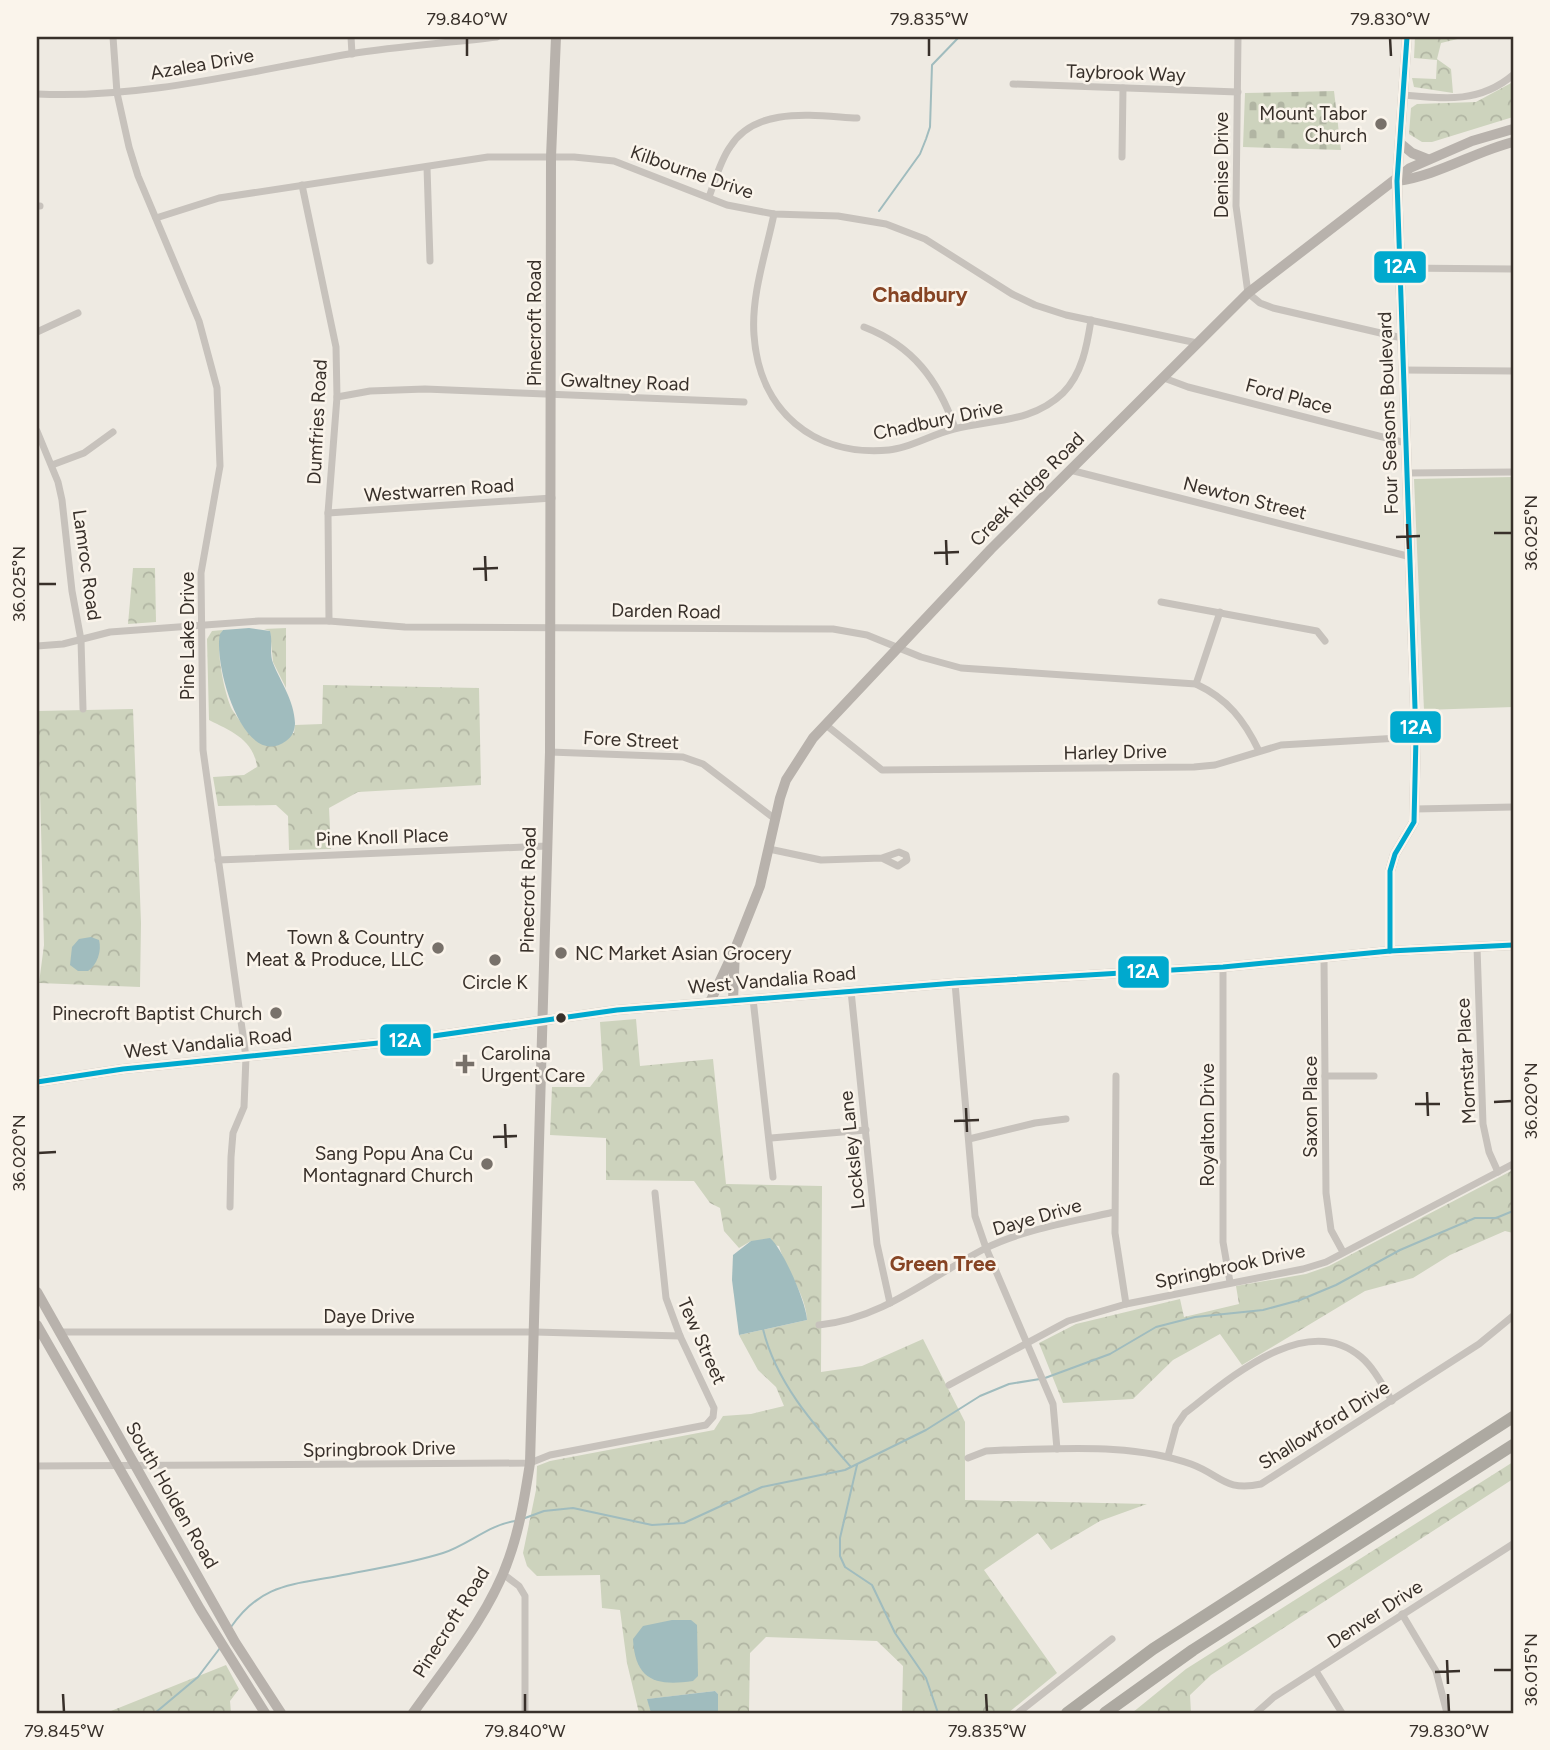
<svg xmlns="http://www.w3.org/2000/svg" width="1550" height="1750" viewBox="0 0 1550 1750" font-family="Figtree,sans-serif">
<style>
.forest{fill:url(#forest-crowns)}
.cemetery{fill:url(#cemetery-stones)}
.park{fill:#cdd3bd}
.water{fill:#a0bcbe}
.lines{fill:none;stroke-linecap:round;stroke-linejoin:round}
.stream{stroke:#a0bcbe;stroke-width:2}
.street{stroke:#c7c2bc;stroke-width:7}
.secondary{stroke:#b8b2ac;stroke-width:10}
.highway{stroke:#ada9a1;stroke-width:12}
.bus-1-casing{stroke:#faf4eb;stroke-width:10}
.bus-1{stroke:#00a9ce;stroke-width:5}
.ticks{fill:none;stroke:#38302a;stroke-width:2.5}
.poi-dot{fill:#78716a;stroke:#faf4eb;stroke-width:2.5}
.bus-dot{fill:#38302a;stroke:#faf4eb;stroke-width:2.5}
.labels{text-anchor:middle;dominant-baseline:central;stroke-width:5;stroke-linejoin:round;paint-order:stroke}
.street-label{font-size:19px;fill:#38302a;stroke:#faf4eb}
.poi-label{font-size:19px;fill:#38302a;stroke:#faf4eb;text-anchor:end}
.neighbourhood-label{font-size:21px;font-weight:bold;fill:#864424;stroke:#faf4eb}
.line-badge{stroke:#faf4eb;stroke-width:2.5}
.badge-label{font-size:19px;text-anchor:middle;font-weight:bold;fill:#fff}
.neatline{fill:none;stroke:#38302a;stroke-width:2.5}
.ticks-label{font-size:18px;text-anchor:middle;fill:#38302a}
</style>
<defs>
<pattern id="forest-crowns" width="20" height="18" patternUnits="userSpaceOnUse" patternTransform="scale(1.75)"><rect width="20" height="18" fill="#cdd3bd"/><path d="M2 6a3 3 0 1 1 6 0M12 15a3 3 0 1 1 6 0" fill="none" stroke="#b1b5a3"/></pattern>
<pattern id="cemetery-stones" width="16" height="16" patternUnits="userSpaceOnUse" patternTransform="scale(1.75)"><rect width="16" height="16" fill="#cdd3bd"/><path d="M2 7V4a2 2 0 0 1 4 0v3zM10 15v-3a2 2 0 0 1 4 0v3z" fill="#b1b5a3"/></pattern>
</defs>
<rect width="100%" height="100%" fill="#eeeae2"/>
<g class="forest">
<path d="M1415,37H1466L1441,43L1437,59L1451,69L1453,93L1414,87L1412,78L1436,79L1437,60L1414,58Z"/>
<path d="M1513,82V117L1432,142H1422L1409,134L1411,108L1417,104L1476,102Z"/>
<path d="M133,568H155L156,622L128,624Z"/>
<path d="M286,628V688L273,662L270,631L264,629Z"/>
<path d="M223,630C213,642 225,698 233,711C238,719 244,726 249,734L294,733L295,725L322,724L323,685L479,688L481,785L358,792L329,808L331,849L289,850L288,816L276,805L218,806L213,777L244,775L257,767C254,740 231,731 209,720L207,639L212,631Z"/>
<path d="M133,709L141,923L140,987L39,983L44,945L38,711Z"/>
<path d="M636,1019L640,1066L713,1059L726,1184L822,1186L821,1372L862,1366L923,1339L965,1422V1500L1147,1504L1100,1521L1051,1550L1038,1533L984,1570L1057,1673L1008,1713H902L903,1666L877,1641L766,1637L750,1653L749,1713H718V1694L715,1691L648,1699L651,1713H639L627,1663L620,1610L602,1608L600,1575L537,1576L527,1566L523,1553L536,1490L537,1466L550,1461L714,1430L723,1416L751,1414L784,1406L776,1387L758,1370L739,1335L807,1320C806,1294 786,1271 779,1246L751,1241L739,1248L724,1231L720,1208L710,1203L694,1181L606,1180V1138L550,1135L552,1087H590L603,1070L600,1022Z"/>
<path d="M1513,1170V1233L1505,1231L1450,1255L1413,1278L1365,1291L1242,1365L1220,1334L1173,1360L1133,1399L1063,1403L1039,1343L1076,1324L1180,1299L1184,1317L1239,1304L1236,1286L1306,1274L1329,1266Z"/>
<path d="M1513,1462V1479L1211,1675L1190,1695L1191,1713H1132L1186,1669Z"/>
<path d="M226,1665L239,1689L230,1701L231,1713H106Z"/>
</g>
<path class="cemetery" d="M1334,91L1341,150L1243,147L1245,93Z"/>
<path class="park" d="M1513,477V707L1424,710L1414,479Z"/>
<g class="water">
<path d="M249,628L270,631C273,641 269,653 273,663C281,683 294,700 295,723C295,730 292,737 286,741C243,772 213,663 220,634L223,630Z"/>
<path d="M91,937L99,940C102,951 97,965 88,971H78L70,965L72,947L79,939Z"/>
<path d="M770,1238C783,1249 806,1302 807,1320L739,1335L732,1280L733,1255L751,1241Z"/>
<path d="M672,1620H691L697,1625L698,1676L693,1681C658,1686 635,1682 633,1639L643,1626Z"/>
<path d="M715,1691L718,1694V1713H651L647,1699Z"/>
</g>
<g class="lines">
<g class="stream">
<path d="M879,211L920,154L926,139L930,127L932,65L959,37"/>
<path d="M763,1329C776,1383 815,1426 851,1467"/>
<path d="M1045,1378L1110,1354L1156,1327L1195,1317L1263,1310L1300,1300L1336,1285L1400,1250L1475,1218H1496L1513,1211"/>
<path d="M857,1465L840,1538V1556L845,1567L872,1585L895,1633L926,1678L938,1713"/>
<path d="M525,1518L544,1511L573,1508L652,1525L684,1523L762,1487L845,1470L926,1430L980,1396L1009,1384L1040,1379"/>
<path d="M231,1627C261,1584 291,1585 338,1576C373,1569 408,1564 443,1553C468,1545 490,1524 516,1521"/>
<path d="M155,1713L198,1677L220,1648"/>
</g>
<g class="street">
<path d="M113,37L117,93L129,147L138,176L199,321L217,388L220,466L201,573L203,750L246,1057L244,1107L233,1133L231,1157L230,1207"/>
<path d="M351,37L352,54"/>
<path d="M1238,37L1236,206L1248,293L1260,303L1273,308L1402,338"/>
<path d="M1013,84L1238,92"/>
<path d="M37,94C143,99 245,72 349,54C398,46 448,43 497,37"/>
<path d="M1404,95C1445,99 1480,103 1513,75"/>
<path d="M1122,157L1123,88"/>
<path d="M427,167L430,261"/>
<path d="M302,185L336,347L337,397L328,513L329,621"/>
<path d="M709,197C715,181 720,161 730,147C756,105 816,116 857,118"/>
<path d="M37,206H40"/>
<path d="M774,214C766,253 751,295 754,335C759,411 814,457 889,450C911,448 932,434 954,429C993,419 1032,423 1063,393C1082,374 1087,346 1091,320"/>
<path d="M156,218L219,198L488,157H574L614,161L727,205L774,214L838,216L886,224L925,239L1012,294L1035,305L1066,315L1197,343"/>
<path d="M1399,268L1513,269"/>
<path d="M864,327C913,346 938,380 955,428"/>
<path d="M37,332L78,313"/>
<path d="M1403,370L1513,371"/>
<path d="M1164,378L1188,387L1406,443"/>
<path d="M337,397L370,391L425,389L744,402"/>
<path d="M37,431L58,482L62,500L72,591L81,640L83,709"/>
<path d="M52,465L84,453L113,432"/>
<path d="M1070,470L1411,557"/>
<path d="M1408,473L1513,472"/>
<path d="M328,513L552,498"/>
<path d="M1161,602L1317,631L1325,641"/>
<path d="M37,646L63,644L110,632L259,621H329L405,627L833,629L867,635L921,657L961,668L1196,684C1228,699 1244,720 1259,751"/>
<path d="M1196,684L1220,612"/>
<path d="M826,725L882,770L1194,767L1215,765L1281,745L1416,737"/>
<path d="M550,752L683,757L703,764L775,819"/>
<path d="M1415,809L1513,807"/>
<path d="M769,849L821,860L882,858L898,866L907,860L906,855L899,852L882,858"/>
<path d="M218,860L547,846"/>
<path d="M1477,947L1483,1124L1489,1152L1498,1172"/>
<path d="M1324,958L1326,1193L1331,1230L1343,1252"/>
<path d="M1223,967V1242L1230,1282"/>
<path d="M955,983L975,1216L986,1248L1053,1404L1057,1449"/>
<path d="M851,991L877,1244L890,1303"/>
<path d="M753,999L773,1177"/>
<path d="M1116,1076L1115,1233L1126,1304"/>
<path d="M1325,1076H1374"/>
<path d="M771,1138L866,1130"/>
<path d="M969,1139L1035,1123L1066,1119"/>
<path d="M819,1325C882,1319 930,1277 984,1249C1024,1229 1071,1222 1114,1212"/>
<path d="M59,1332H535L680,1336"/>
<path d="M949,1385L1068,1321L1126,1304L1303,1269L1326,1262L1513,1164"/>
<path d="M1168,1456L1176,1426L1185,1413C1229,1379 1306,1310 1361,1357C1374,1368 1383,1386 1392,1401"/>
<path d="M968,1458L986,1451L1004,1450C1065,1449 1133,1443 1191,1464C1221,1475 1225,1492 1261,1484L1479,1344L1513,1316"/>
<path d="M37,1466L530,1463L550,1455L706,1425L713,1417L714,1408L680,1336L666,1298L655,1193"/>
<path d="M503,1574L519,1586L525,1596V1713"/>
<path d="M1402,1614L1436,1671L1447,1713"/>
<path d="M1316,1671L1342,1713"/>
<path d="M1018,1713L1112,1639"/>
<path d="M1256,1713L1274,1697L1513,1544"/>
</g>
<g class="secondary">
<path d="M1400,143L1412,153L1427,159"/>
<path d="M1397,181C1437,176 1474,152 1513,142"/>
<path d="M1390,951V871L1395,854L1414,822L1416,737L1397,181L1407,37"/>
<path d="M733,1001L735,949L760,886L780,798L786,780L813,738L991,549L1248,293L1410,168L1472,141L1513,129"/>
<path d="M710,1002L733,953"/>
<path d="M37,1082L123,1069L398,1041L617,1010L955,983L1223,967L1390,951L1513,945"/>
<path d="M37,1292L235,1642L281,1713"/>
<path d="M37,1325L200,1609L265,1713"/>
<path d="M413,1713C447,1665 490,1614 509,1558C520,1527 525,1495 530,1463L550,752L551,157L556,37"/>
</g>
<g class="highway">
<path d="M1067,1713L1153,1649L1513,1417"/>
<path d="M1105,1713L1193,1650L1513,1445"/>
</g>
<defs>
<g id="bus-1">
<path d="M1390,951V871L1395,854L1414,822L1416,737L1397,181L1407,37"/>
<path d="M37,1082L123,1069L398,1041L617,1010L955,983L1223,967L1390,951L1513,945"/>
</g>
</defs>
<use href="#bus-1" class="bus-1-casing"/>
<use href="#bus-1" class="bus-1"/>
</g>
<path class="ticks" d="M467,38V56M929,38V56M1390,38L1391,56M1407,524L1408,549M1494,533H1512M1396,537L1420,536M946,540L947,565M934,553L959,552M485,556L486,581M473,569L498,568M38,584H56M1427,1092L1428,1116M1494,1102L1512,1101M1415,1104H1440M966,1108L967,1132M954,1121L979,1120M505,1124L506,1148M493,1137L517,1136M38,1153L56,1152M1447,1660L1448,1684M1494,1670H1512M1435,1672L1460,1671M63,1694L64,1712M525,1694V1712M986,1694L987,1712M1448,1694L1449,1712"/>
<g class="poi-dot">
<circle cx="1381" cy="124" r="7"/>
<circle cx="438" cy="948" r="7"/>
<circle cx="561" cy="953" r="7"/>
<circle cx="495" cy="960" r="7"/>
<circle cx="276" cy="1013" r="7"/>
<path d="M461.5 1053.5h7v7h7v7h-7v7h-7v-7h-7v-7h7z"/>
<circle cx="487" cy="1164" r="7"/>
</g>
<circle class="bus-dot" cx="561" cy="1018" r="6"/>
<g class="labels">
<g class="street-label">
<text transform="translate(202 64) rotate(-10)">Azalea Drive</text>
<text transform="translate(1126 73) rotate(2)">Taybrook Way</text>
<text transform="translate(1221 165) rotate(-90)">Denise Drive</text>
<text transform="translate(692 172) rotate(19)">Kilbourne Drive</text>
<text transform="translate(534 323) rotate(-90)">Pinecroft Road</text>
<text transform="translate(625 382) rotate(2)">Gwaltney Road</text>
<text transform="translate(1289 396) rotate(15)">Ford Place</text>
<text transform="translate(1388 413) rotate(-92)">Four Seasons Boulevard</text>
<text transform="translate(938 420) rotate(-12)">Chadbury Drive</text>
<text transform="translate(317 422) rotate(-87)">Dumfries Road</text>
<text transform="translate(1027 489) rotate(-45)">Creek Ridge Road</text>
<text transform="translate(439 490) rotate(-4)">Westwarren Road</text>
<text transform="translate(1245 498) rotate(14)">Newton Street</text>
<text transform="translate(87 565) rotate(82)">Lamroc Road</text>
<text transform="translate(666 611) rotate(1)">Darden Road</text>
<text transform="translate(187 636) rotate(-90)">Pine Lake Drive</text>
<text transform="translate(631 740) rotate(3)">Fore Street</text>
<text transform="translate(1115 752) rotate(-1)">Harley Drive</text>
<text transform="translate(382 837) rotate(-2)">Pine Knoll Place</text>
<text transform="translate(528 890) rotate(-89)">Pinecroft Road</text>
<text transform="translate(772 980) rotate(-5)">West Vandalia Road</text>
<text transform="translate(208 1043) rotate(-6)">West Vandalia Road</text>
<text transform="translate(1466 1061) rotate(-93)">Mornstar Place</text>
<text transform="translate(1310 1107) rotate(-90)">Saxon Place</text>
<text transform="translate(1207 1125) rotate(-90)">Royalton Drive</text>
<text transform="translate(852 1150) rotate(-96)">Locksley Lane</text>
<text transform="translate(1037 1217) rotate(-16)">Daye Drive</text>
<text transform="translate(1230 1266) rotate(-12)">Springbrook Drive</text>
<text x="369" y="1316">Daye Drive</text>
<text transform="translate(702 1341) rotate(66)">Tew Street</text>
<text transform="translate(1324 1425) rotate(-32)">Shallowford Drive</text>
<text transform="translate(379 1449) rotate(-1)">Springbrook Drive</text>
<text transform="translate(172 1495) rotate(60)">South Holden Road</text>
<text transform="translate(1375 1614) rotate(-33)">Denver Drive</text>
<text transform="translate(451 1622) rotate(-58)">Pinecroft Road</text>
</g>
<g class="poi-label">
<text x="1367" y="113">Mount Tabor<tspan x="1367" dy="22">Church</tspan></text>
<text x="424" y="937">Town &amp; Country<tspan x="424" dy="22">Meat &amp; Produce, LLC</tspan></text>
<text x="575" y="953" text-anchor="start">NC Market Asian Grocery</text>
<text x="495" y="982" text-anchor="middle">Circle K</text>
<text x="262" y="1013">Pinecroft Baptist Church</text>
<text x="481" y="1053" text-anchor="start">Carolina<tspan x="481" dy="22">Urgent Care</tspan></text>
<text x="473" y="1153">Sang Popu Ana Cu<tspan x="473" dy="22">Montagnard Church</tspan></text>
</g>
<g class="neighbourhood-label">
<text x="920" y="294">Chadbury</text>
<text x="943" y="1263">Green Tree</text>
</g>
</g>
<g class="line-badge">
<rect x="1373" y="250" width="54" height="34" rx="7" fill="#00a9ce"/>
<rect x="1389" y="710" width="53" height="34" rx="7" fill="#00a9ce"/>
<rect x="1117" y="955" width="53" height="34" rx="7" fill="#00a9ce"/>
<rect x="379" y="1023" width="53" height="34" rx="7" fill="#00a9ce"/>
</g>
<g class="badge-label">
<text x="1400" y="273">12A</text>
<text x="1416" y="734">12A</text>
<text x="1143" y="978">12A</text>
<text x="405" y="1047">12A</text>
</g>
<rect width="1550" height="1750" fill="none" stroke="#faf4eb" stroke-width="77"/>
<rect x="38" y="38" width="1474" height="1674" class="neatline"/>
<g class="ticks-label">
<text x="467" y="25">79.840°W</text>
<text x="929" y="25">79.835°W</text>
<text x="1390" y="25">79.830°W</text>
<text transform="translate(1531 533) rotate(-90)" y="6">36.025°N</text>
<text transform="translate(19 584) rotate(-90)" y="6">36.025°N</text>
<text transform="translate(1531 1101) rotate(-90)" y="6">36.020°N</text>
<text transform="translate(19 1153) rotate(-90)" y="6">36.020°N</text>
<text transform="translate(1531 1670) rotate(-90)" y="6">36.015°N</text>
<text x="64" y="1737">79.845°W</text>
<text x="525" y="1737">79.840°W</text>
<text x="987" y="1737">79.835°W</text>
<text x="1449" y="1737">79.830°W</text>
</g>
</svg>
